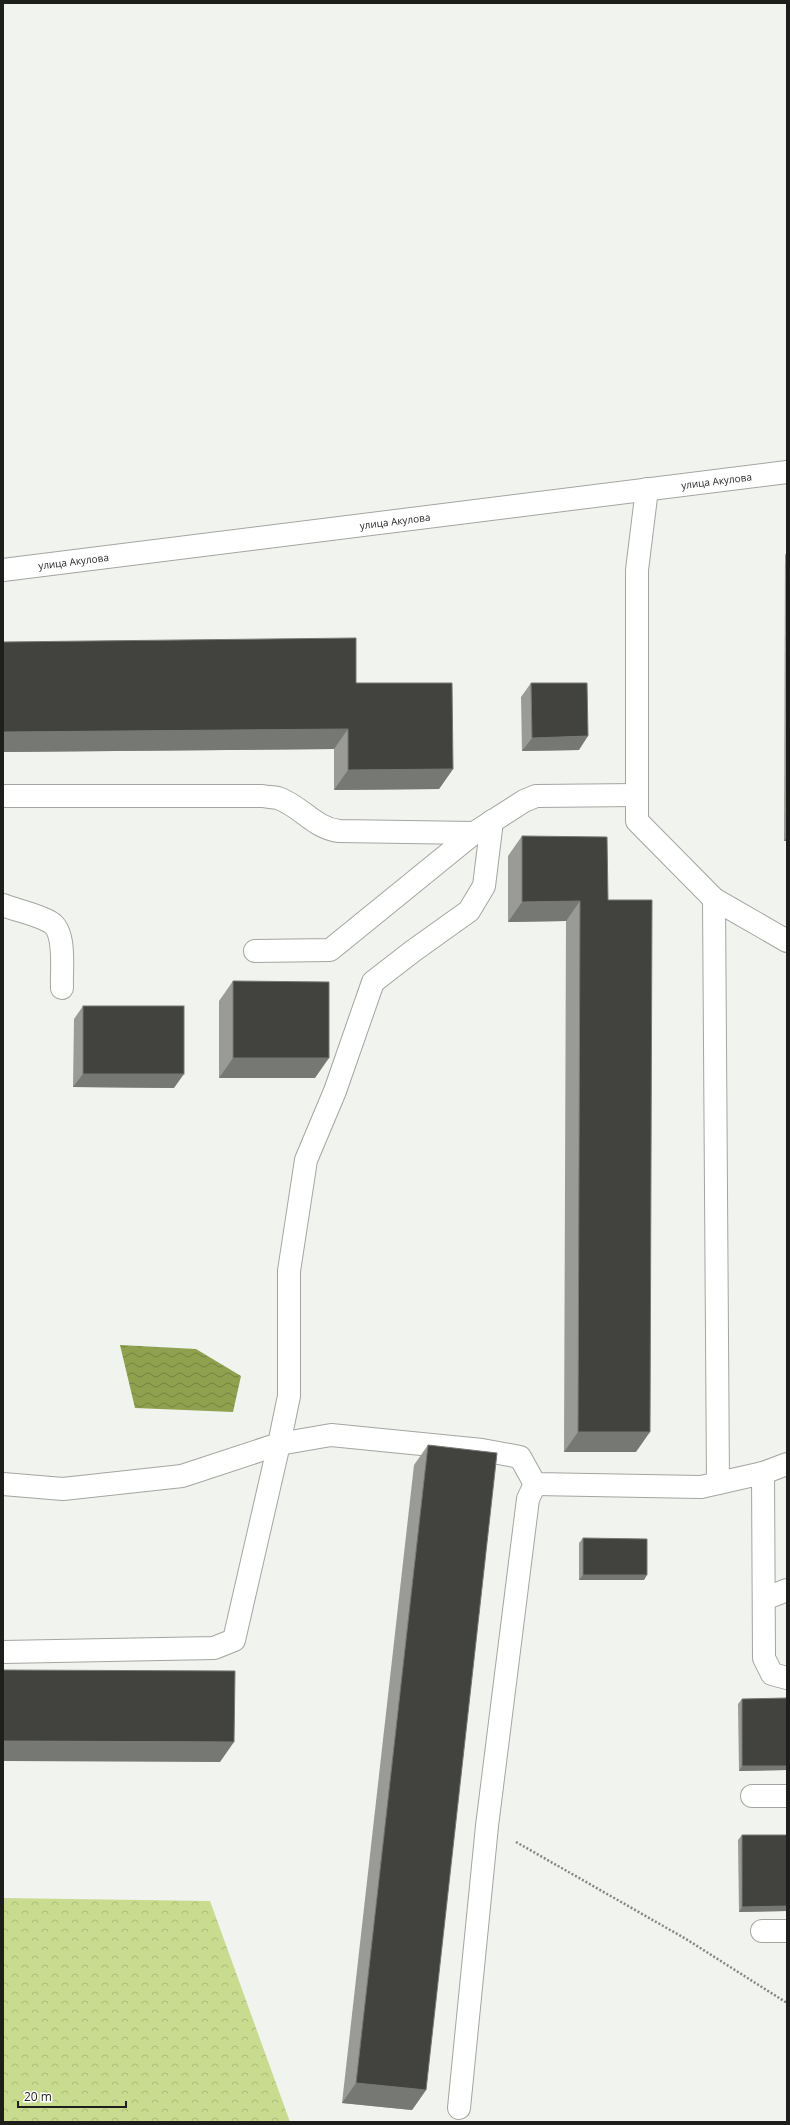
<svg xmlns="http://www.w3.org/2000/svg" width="790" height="2125" viewBox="0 0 790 2125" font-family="'Open Sans',sans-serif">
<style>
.forest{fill:url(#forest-crowns)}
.water{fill:url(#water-waves)}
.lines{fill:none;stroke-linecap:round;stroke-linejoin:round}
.minor-casing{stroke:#a4a5a0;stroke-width:24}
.major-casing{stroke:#a4a5a0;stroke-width:24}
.path{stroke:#848682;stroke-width:2.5;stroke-dasharray:2 2;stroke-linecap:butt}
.minor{stroke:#fff;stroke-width:22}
.major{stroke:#fff;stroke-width:22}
.wall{fill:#9a9b96}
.shaded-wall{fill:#767874}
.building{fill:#42433f;stroke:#767874}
.labels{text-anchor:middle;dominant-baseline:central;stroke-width:4;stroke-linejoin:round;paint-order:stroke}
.street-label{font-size:10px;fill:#1e1f1d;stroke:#fff}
</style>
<defs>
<pattern id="forest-crowns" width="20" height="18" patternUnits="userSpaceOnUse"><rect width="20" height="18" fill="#c9db8e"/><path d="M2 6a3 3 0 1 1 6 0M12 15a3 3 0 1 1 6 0" fill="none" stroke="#acbc7a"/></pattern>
<pattern id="water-waves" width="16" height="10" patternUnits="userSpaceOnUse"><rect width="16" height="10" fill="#8fa14e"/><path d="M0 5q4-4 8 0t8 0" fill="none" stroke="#748340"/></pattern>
</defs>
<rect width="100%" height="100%" fill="#f1f3ee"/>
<path class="forest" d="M3,1898L210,1901L290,2122H3Z"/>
<path class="water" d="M120,1345L196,1349L241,1376L233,1412L135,1408Z"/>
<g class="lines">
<defs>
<g id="minor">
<path d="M647,489L637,570V821L714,899L718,1483"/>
<path d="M3,796H262C267,797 273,797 278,798C301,806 314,828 339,831L474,833L524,801L536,796L637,795"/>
<path d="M714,899L787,941"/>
<path d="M3,905C18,911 36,914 50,922C67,931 61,971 62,988"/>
<path d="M255,951L330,950L474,833"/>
<path d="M763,1473L764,1658L772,1674L787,1678"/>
<path d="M3,1484L63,1489L182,1476L279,1444L289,1396V1271L306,1160L335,1091L373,982L413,951L469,911L484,886L492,821"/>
<path d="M764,1599L787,1590"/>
<path d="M3,1652L214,1648L234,1640L279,1444L331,1435L482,1450L520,1457L535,1484L701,1487L763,1473L787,1464"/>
<path d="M752,1796H787"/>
<path d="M762,1931H787"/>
<path d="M459,2108L487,1826L528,1499L535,1484"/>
</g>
<g id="major">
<path id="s1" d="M3,570L787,472"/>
</g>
</defs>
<use href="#minor" class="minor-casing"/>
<use href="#major" class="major-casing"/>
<path class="path" d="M516,1842L686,1939L787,2003"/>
<use href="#minor" class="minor"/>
<use href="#major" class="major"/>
</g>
<g class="wall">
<path d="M787,552V841H784L785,555Z"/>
<path d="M3,642L356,683L453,769L439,789L334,790V749L3,752Z"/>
<path d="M531,683L579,750L522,751L521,697Z"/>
<path d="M522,836L608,900L636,1452H564L566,921L508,922V856Z"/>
<path d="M233,981L315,1078H219V1001Z"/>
<path d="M83,1006L174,1088L73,1087L74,1019Z"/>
<path d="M428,1445L426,2090L412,2110L342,2103L414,1465Z"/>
<path d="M583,1538L644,1580H579V1543Z"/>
<path d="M742,1699L787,1770L739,1771L738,1704Z"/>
<path d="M742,1835L787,1911L739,1912L738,1840Z"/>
</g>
<g class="shaded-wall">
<path d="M348,729L334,749L3,752V732Z"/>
<path d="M588,736L579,750L522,751L532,738Z"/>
<path d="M453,769L439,789L334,790L348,770Z"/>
<path d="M787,837V841H784Z"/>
<path d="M580,901L566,921L508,922L522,902Z"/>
<path d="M233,1058H329L315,1078H219Z"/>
<path d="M83,1074H184L174,1088L73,1087Z"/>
<path d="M578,1432H650L636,1452H564Z"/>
<path d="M583,1575H647L644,1580H579Z"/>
<path d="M3,1741L234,1742L220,1762L3,1761Z"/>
<path d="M742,1766H787V1770L739,1771Z"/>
<path d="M787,1906V1911L739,1912L742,1907Z"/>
<path d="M356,2083L426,2090L412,2110L342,2103Z"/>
</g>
<g class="building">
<path d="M356,638V683H452L453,769L348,770V729L3,732V642Z"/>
<path d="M531,683H587L588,736L532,738Z"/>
<path d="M522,836L607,837L608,900H652L650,1432H578L580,901L522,902Z"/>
<path d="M233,981L329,982V1058H233Z"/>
<rect x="83" y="1006" width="101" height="68"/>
<path d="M428,1445L497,1453L426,2090L356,2083Z"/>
<path d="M583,1538L647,1539V1575H583Z"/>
<path d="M3,1670L235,1671L234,1742L3,1741Z"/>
<path d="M787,1698V1766H742V1699Z"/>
<path d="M742,1835H787V1906L742,1907Z"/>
</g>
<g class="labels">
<g class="street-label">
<text stroke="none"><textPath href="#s1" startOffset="719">улица Акулова</textPath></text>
<text stroke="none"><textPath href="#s1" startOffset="395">улица Акулова</textPath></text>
<text stroke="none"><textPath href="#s1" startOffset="71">улица Акулова</textPath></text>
</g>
</g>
<rect width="790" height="2125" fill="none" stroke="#1e1f1d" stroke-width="8"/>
<path d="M18 2101v6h108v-6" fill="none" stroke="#1e1f1d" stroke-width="2"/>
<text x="24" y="2101" font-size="12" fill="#1e1f1d" stroke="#ffffff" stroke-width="3" paint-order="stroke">20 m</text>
</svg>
